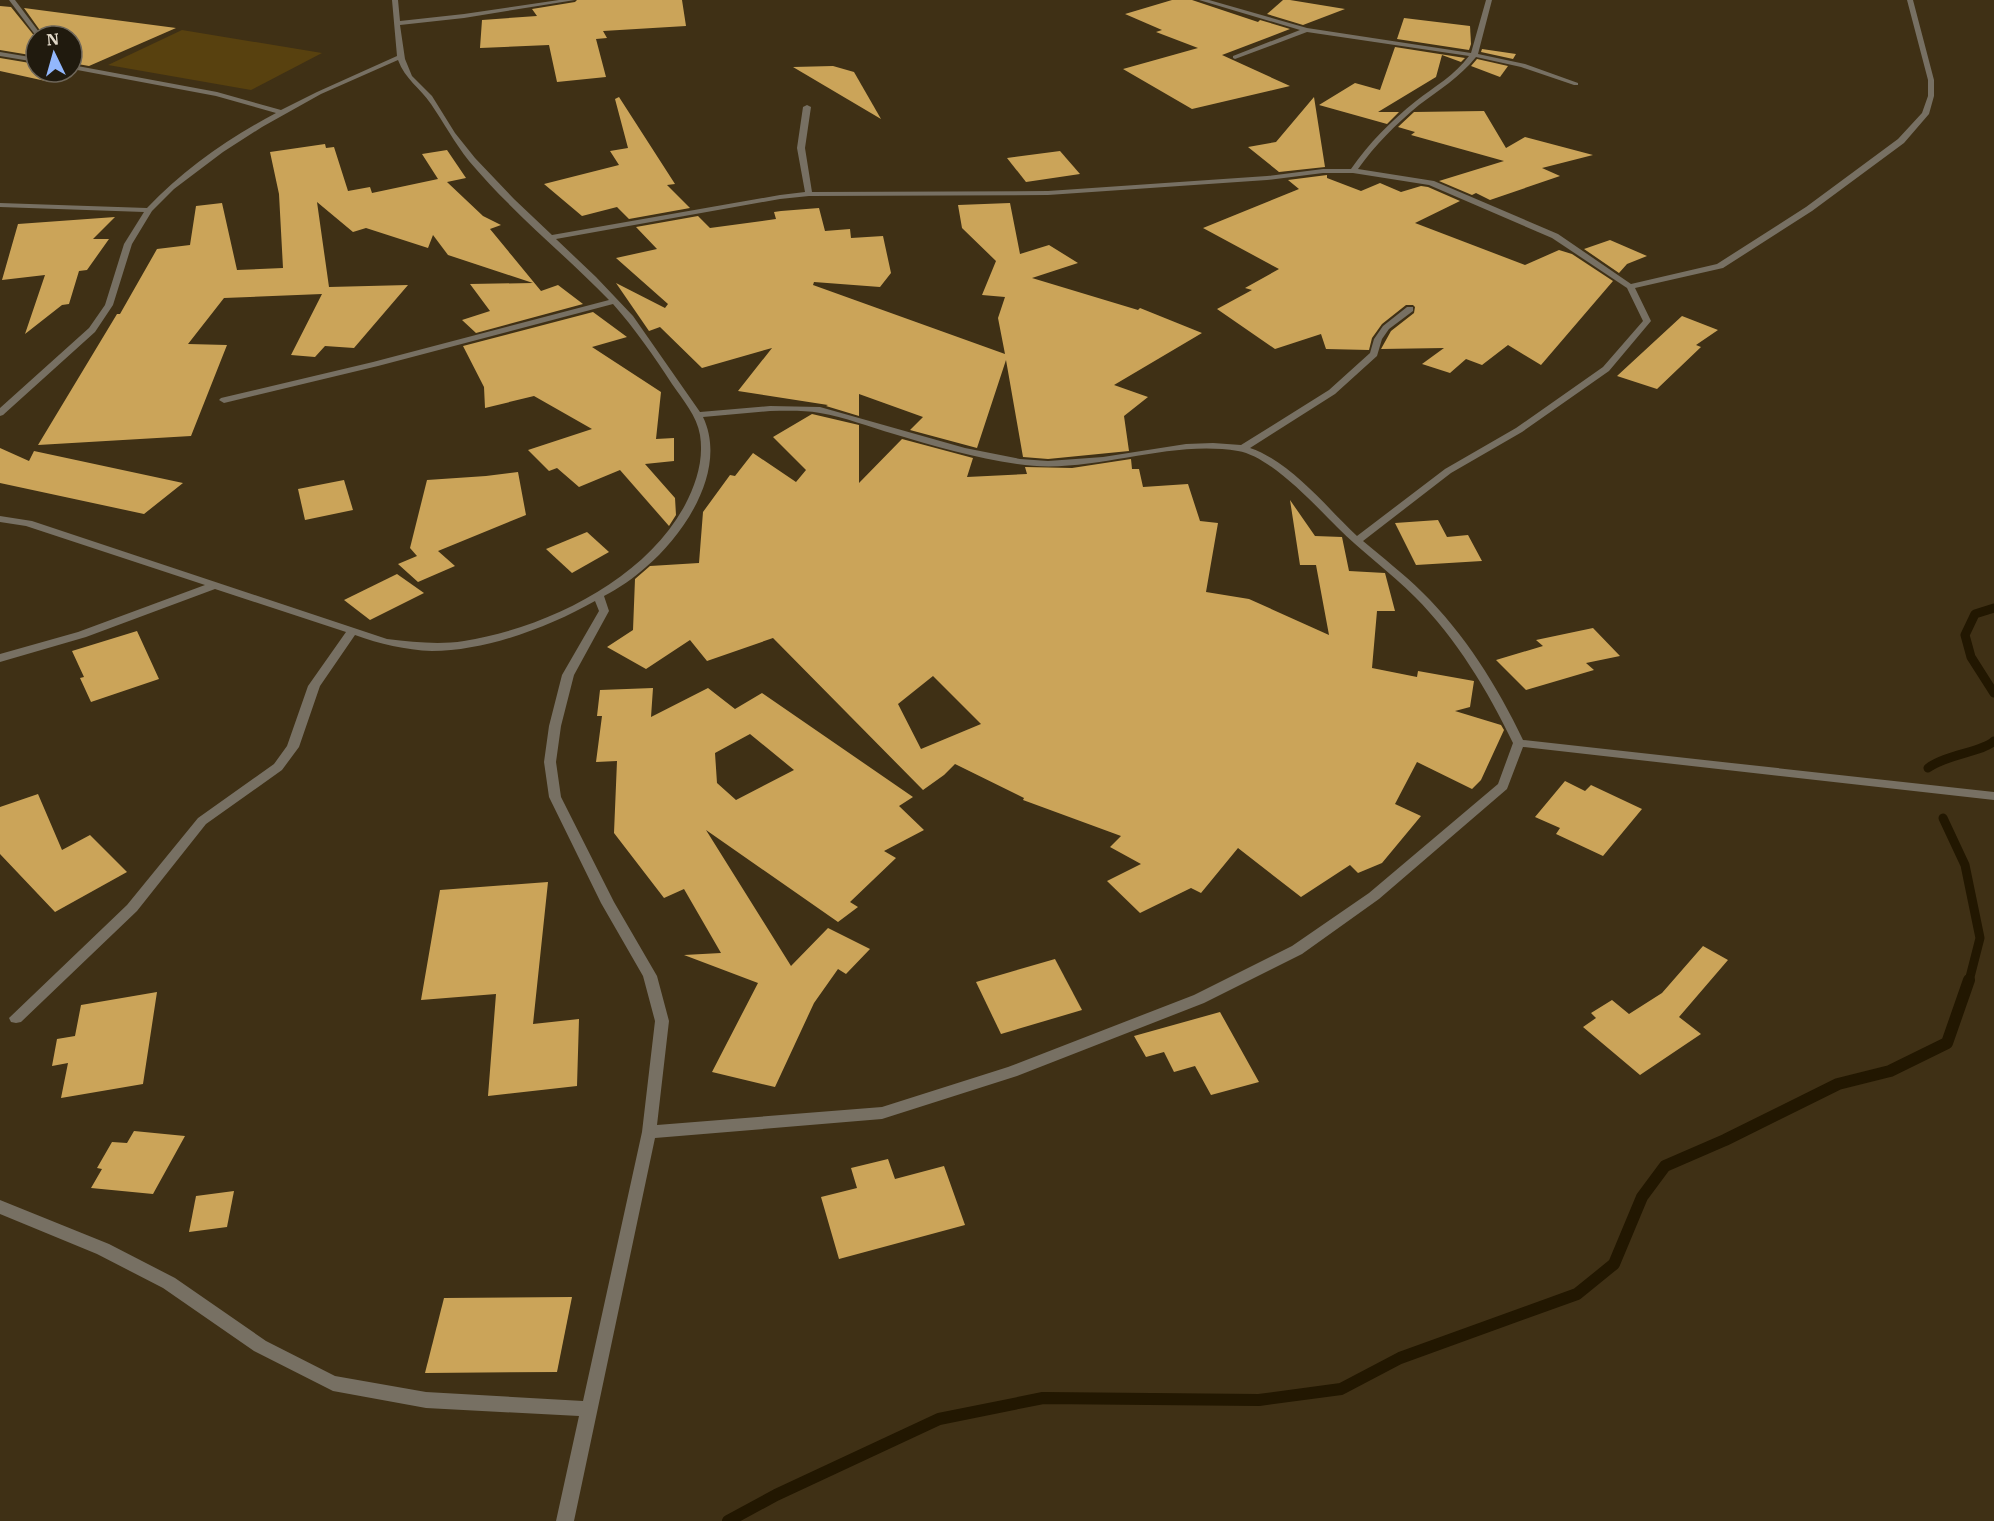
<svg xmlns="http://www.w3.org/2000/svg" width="1994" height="1521" viewBox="0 0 1994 1521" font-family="'IBM Plex Serif',serif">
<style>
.green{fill:#58410f}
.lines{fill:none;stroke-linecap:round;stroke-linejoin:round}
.stream-far1{stroke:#221701;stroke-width:9}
.stream{stroke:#221701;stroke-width:12}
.building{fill:#cba459;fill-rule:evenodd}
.minor{fill:#777063;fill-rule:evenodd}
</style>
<rect width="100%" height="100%" fill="#3f3015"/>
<path class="green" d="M182,30L322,53L251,90L108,65Z"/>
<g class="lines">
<g class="stream-far1">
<path d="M1994,608L1975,614L1965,635L1971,657L1994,693"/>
<path d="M1928,768C1947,754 1983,752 1994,741"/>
<path d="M1943,818L1965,865L1980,938L1969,981"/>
</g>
<path class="stream" d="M728,1521L776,1495L939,1419L1043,1398L1259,1400L1341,1389L1400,1358L1577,1294L1614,1264L1642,1197L1665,1166L1725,1140L1838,1084L1890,1071L1947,1043L1969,980"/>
</g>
<g class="building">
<path d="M577,0H682L686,26L603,31L607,38L596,39L606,77L557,82L549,45L480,48L482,20L537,16L532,9L575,2Z"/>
<path d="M1172,0H1192L1258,22L1260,20L1290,29L1222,55L1290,86L1192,109L1123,69L1198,48L1156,32L1162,30L1125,14Z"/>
<path d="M1283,0H1290L1345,9L1303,25L1267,14Z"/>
<path d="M0,6L11,7L36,38V56L0,50Z"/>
<path d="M24,8L176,28L89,66L72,63V36H44Z"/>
<path d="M1404,18L1470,26L1471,44L1469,50L1397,39Z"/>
<path d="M1395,47L1465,58L1461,62L1442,55L1436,77L1378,112H1399L1387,124L1319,105L1355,83L1380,90Z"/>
<path d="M1482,49L1516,54L1513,59L1481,52Z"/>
<path d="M0,58L36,64V72H75L50,82L0,71Z"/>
<path d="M1477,59L1508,66L1500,77L1471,66Z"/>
<path d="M833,66L854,72L881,119L793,67Z"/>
<path d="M619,97L675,184L667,185L690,208L629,219L617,207L582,216L544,184L619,165L610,151L628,148L615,99Z"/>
<path d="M1314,97L1325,167L1279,172L1248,147L1276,142Z"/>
<path d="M1484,111L1506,148L1525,137L1593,155L1542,168L1560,176L1490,200L1476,193L1472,195L1439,181L1504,161L1411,135L1415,132L1398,127L1414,112Z"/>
<path d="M325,144L326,148L334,147L348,191L370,187L372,193L438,179L422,154L447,150L466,178L447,182L483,216L501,225L490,229L541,291L558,285L583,304L476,333L462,320L490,311L470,284L533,283L448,255L433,235L428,248L366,228L353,232L317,202L329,287L408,285L354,348L325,346L315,357L291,355L322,294L224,298L188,344L227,345L191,436L38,445L117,314H120L157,249L190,245L196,206L222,203L237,270L283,268L279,194L270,152Z"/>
<path d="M1060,151L1080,174L1026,182L1007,158Z"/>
<path d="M1327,175V178L1361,191L1380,183L1401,192L1421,186L1428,187L1460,201L1415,223L1525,265L1559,250L1572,254L1613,281L1541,365L1508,345L1482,365L1466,359L1450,373L1422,364L1444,348L1381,349L1391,331L1414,313L1415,307L1413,305H1406L1382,324L1372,338L1369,350L1326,349L1321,334L1275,349L1217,309L1252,290L1245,288L1279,269L1203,228L1299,189L1288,180Z"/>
<path d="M1010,203L1020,254L1049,245L1078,263L1032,278L1138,310L1140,308L1202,333L1114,385L1148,397L1124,416L1129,451L1048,459L1023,457L1006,360L977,448L910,430L923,417L859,394V416L826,406L828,405L738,391L772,348L702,368L660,327L649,331L616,283L665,308L668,304L616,258L657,249L636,227L698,216L710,228L776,219L774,212L781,211L819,208L825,231L850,229L851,238L883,236L891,273L880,287L814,282L813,285L1005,354L998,318L1005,297L982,295L996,261L962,228L958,205Z"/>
<path d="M115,217L93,239H109L87,270L79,271L69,304L62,305L25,334L45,275L2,280L18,224Z"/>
<path d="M1610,240L1647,256L1627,264L1619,273L1584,249Z"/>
<path d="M593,312L627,337L592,347L661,392L656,439L674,438V461L645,464L675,498L676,515L669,526L620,470L579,487L557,468L549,471L528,450L592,429L534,396L485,408L484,387L463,346Z"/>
<path d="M1682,316L1718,330L1696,345L1701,347L1657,389L1617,376Z"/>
<path d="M812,414L859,425V483L902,439L973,458L967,477L1027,474L1025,467L1072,468L1131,459L1132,469H1139L1143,487L1188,484L1200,521L1218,523L1206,592L1249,599L1329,635L1316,565H1300L1290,500L1315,536L1342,537L1349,571L1385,573L1395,611H1377L1372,668L1417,677L1418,671L1474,681L1470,707L1455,711L1501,725L1504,730L1481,780L1472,789L1417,762L1395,804L1421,816L1382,863L1358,873L1350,865L1301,897L1238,848L1201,893L1191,888L1140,913L1107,881L1141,864L1110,847L1121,836L1023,800L1024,798L955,764L944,775L923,790L773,638L707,661L690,640L646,669L607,647L633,630L635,579L650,566L699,563L703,512L730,475L735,476L753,453L796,482L806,470L773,437ZM933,676L981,724L921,749L898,704Z"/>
<path d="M0,448L29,461L34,451L183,483L144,514L0,483Z"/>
<path d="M518,472L526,515L438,551L455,566L418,582L398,564L417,556L410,548L427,480L486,476Z"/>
<path d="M344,480L353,510L305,520L298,489Z"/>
<path d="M1438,520L1447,537L1468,535L1482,561L1416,565L1395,523Z"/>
<path d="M587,532L609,552L572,573L546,549Z"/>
<path d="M397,574L424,593L370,620L344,600Z"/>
<path d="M1593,628L1620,656L1586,663L1594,670L1526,690L1496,660L1543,646L1536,640Z"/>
<path d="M137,631L159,679L91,702L80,678L84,677L72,651Z"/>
<path d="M653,688L651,717L708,688L735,709L762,693L913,797L899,806L924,830L884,851L896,858L850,902L858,907L838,922L706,830L791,966L828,928L870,949L846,974L838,969L814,1003L775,1087L712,1072L758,983L684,955L721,953L684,889L664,898L614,833L617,761L596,762L602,716H597L600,690ZM750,734L794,770L736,800L717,783L715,753Z"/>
<path d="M1565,781L1585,791L1591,785L1642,809L1603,856L1556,834L1560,828L1535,817Z"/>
<path d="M38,794L62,850L90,835L127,872L55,912L0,854V807Z"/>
<path d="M548,882L533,1024L579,1019L577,1086L488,1096L496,994L421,1000L440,890Z"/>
<path d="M1703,946L1728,960L1679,1017L1701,1034L1640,1075L1583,1027L1596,1018L1591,1013L1612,1000L1629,1014L1662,993Z"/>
<path d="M1055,959L1082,1010L1001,1034L976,982Z"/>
<path d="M157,992L143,1084L61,1098L68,1063L52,1066L57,1039L75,1036L81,1005Z"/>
<path d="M1220,1012L1259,1082L1211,1095L1195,1066L1174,1072L1164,1052L1146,1057L1134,1036Z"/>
<path d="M134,1131L185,1136L153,1194L91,1188L102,1169L97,1168L112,1142L127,1143Z"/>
<path d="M888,1159L895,1179L944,1166L965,1225L839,1259L821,1197L857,1188L851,1168Z"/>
<path d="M234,1191L227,1227L189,1232L196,1196Z"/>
<path d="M572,1297L557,1372L425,1373L444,1298Z"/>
</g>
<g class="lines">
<g class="minor">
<path d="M9,0H15L42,36H36Z"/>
<path d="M392,0H398L400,21L464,14L559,0H575L464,18L400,25L405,59L412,76L432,96L455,133L475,158L514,199L552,235L780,195L805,192L797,148L803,107L807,105L811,107L805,148L812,192L1048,191L1267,176L1323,169H1351C1369,143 1391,121 1416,101C1434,87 1455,75 1469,56L1307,32L1235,59L1233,58V56L1300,30L1199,0H1209L1307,28L1471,53L1486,0H1492L1478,54L1525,64L1578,83V85H1574L1521,67L1476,57C1460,77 1439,90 1419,105C1396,124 1375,145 1358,169L1434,181L1558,234L1631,284L1717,264L1806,207L1898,139L1922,113L1928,96V80L1907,0H1913L1934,80V96L1929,114L1904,143L1812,211L1723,268L1635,288L1651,321L1609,371L1522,432L1451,473L1363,541C1383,558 1404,574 1422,592C1464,633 1498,687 1523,740L1994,792V800L1523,747L1507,789L1379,899L1302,954L1204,1003L1017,1076L882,1119L655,1138L574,1521H556L579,1416L426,1408L333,1391L254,1351L163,1288L97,1254L0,1214V1200L109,1244L175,1278L266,1341L335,1376L426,1392L583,1401L642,1132L655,1021L643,976L601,903L549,797L544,762L549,726L562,675L599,611L595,601C549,627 486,651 432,651C405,650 380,644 355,635L320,686L299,747L282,770L206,824L137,911L21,1022L16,1023L11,1022L9,1018L127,905L198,818L274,764L287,746L308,686L346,632L215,589L86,637L0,662V654L78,632L205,585L26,526L0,522V516L32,521L387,639C414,642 438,645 464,641C546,628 645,580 685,505C696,484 704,460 700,435C697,416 683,400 672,384C654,356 635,329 613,304L378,366L224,403L219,400L221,398L373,362L609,300C563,253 511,211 469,161C454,142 444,123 431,104C420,88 405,79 398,60L321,94L262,127L223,152L174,189L152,211L132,244L113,305L95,332L3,415L0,416V408L89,328L105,305L124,244L144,212L0,207V203L147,208C184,169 229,138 276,113L216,96L72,69V65L217,92L281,110L317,92L397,56ZM1323,173H1353L1429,185L1552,238L1627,288L1643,321L1603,367L1516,428L1445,469L1357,536C1326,507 1291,462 1250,448L1335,394L1377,356L1382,339L1389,329L1413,311V307H1407L1383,326L1374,339L1370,353L1329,390L1241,445L1213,443L1186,444L1103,457L1048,461L1020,459L965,448L820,407L770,406L700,412L633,316L596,277L556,239L780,199L809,196L1048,195L1267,180ZM770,411C786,411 803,410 820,413C845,417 869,427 894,434C934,446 975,458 1017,464C1091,476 1164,439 1238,451C1270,456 1314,504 1337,527C1362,552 1390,572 1415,597C1456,638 1488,691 1513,743L1498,784L1369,893L1292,946L1194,995L1008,1067L882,1107L657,1125L669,1021L657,976L614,902L561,797L556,762L561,726L574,675L609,611L604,596C619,588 634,578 646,567C685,534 728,469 703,417Z"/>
<path d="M0,52L36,58V62L0,56Z"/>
</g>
</g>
<g transform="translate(54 54) rotate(355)"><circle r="28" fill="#201a0e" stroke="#6e6659" stroke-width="1.5"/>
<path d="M0-4.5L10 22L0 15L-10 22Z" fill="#92b7fd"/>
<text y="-9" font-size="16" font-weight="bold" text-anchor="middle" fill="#e2d9c9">N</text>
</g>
</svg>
